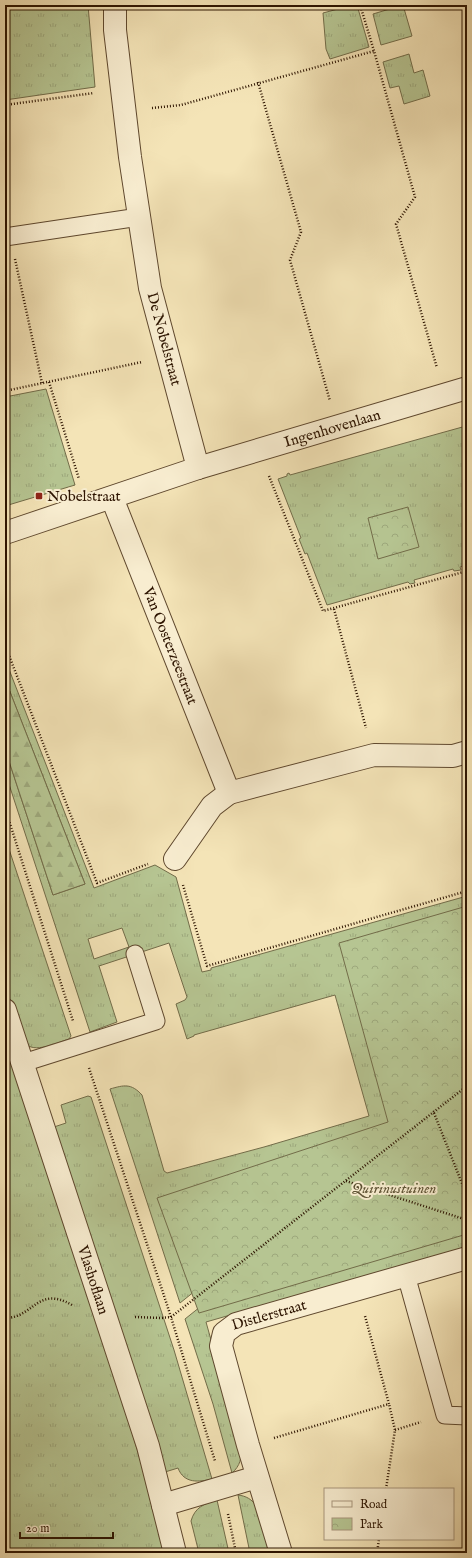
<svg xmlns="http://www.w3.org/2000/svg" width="472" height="1558" viewBox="0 0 472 1558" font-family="'IM FELL English',serif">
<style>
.grass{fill:url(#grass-tufts);stroke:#726c49;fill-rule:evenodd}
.forest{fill:url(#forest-firs);stroke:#726c49}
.park{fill:url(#park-crowns);stroke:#726c49}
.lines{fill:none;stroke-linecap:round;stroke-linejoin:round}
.service-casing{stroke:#5f482e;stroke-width:19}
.minor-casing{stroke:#5f482e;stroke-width:24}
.tertiary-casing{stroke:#5f482e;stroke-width:24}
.path{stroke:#2d1400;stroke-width:2.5;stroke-dasharray:1 2;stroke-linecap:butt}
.service{stroke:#f8edd0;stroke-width:17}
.minor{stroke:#f8edd0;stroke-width:22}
.tertiary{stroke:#f8edd0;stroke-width:22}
.poi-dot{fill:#8f2418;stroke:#f8edd0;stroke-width:1.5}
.labels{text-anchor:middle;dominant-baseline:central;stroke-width:4;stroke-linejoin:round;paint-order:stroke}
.street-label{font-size:15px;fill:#2d1400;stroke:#f8edd0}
.poi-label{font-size:15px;fill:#2d1400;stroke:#f8edd0;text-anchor:start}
.park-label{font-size:15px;font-style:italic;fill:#5d5233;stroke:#f8edd0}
</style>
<defs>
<pattern id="grass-tufts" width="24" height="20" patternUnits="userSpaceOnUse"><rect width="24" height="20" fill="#b6c592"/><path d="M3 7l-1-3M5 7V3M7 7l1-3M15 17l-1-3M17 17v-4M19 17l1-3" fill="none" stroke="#9da87c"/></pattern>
<pattern id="forest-firs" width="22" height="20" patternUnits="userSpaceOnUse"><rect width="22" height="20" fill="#b6c592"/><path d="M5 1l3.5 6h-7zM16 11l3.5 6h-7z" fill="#9da87c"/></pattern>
<pattern id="park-crowns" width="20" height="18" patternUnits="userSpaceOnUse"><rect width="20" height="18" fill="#b6c592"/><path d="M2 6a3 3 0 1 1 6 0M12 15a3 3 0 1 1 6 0" fill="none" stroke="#9da87c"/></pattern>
</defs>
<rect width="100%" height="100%" fill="#f4e4b7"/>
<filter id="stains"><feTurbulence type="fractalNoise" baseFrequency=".005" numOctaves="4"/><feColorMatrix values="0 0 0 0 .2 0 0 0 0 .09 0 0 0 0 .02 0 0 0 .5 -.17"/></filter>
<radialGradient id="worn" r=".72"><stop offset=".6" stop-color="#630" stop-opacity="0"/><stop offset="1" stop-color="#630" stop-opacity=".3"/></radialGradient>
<g class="grass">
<path d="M5,5H88L95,87L5,100Z"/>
<path d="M353,5H357L369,47L330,59L326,49L323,13Z"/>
<path d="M403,5L412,36L381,45L373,14Z"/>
<path d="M409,54L414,73L423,70L430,96L404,104L399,86L390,88L383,62Z"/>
<path d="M46,389L75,485L5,506V397Z"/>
<path d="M466,423H467V565L460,567L461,570L454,571L453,569L414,580L415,583L410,584L408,582L327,605L307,553L305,554L299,539L301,538L278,479L287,476V474L289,473L290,475L466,426Z"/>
<path d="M5,659L94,888L155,865L176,877L202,972L211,970V968L467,896V1073L180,1303L110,1089C124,1085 131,1083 142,1095L164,1171L167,1173L264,1147L369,1116L335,995L194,1035V1036L187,1039L176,1004L185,1000L187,997L169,943L99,966L117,1022L90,1032L5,772V749L53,895L85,884L5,679ZM122,928L129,947L94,959L88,939Z"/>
<path d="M5,837L71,1036L69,1039C56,1043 35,1054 24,1043L5,987Z"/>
<path d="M5,1044L125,1409L140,1459L164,1553H5Z"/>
<path d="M88,1096L91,1097L174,1350L212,1479C199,1482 184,1484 178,1468L165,1472L54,1127L66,1123L61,1105Z"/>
<path d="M346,1190L467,1231V1247L206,1322L241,1447C242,1458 240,1466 232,1473L213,1404L185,1319Z"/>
<path d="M238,1495C246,1496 252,1499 257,1507L271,1553H250Z"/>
<path d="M217,1500L229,1553H199L191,1521C195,1507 204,1504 217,1500Z"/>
</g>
<path class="forest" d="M5,679L85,884L53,895L5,749Z"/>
<g class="park">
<path d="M408,507L419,547L378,559L368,518Z"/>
<path d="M467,906V1234L199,1313L157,1198L388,1122L339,943Z"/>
</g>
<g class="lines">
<defs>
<g id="service">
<path d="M5,237L139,217"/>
<path d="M23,1063L156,1021L135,954"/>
<path d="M406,1275L445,1415L467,1416"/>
</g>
<g id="minor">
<path id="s1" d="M198,468L467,388"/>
<path id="s2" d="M112,498L229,793L374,755L453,756L467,752"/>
<path d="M5,533L198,468L150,288L130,157L115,30V5"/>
<path d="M175,859L212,806L229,793"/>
<path d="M163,1505L257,1477"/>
<path id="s3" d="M281,1553L248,1445L221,1346L224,1333L236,1324L467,1258"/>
</g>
<g id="tertiary">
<path id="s4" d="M5,1010L148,1446L175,1553"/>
</g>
</defs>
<use href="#service" class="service-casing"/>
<use href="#minor" class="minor-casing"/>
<use href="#tertiary" class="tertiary-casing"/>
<g class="path">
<path d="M371,5L361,8L374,51"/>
<path d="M258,82L301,232L290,260L330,401"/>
<path d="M5,105L94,93"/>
<path d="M152,108L181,105L374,51L415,197L396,224L437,368"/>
<path d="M5,182L8,211"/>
<path d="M15,259L42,383"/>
<path d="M49,382L79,479"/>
<path d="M5,391L142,362"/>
<path d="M269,476L323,611L467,571"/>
<path d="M334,609L366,728"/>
<path d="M5,645L97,883L148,864"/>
<path d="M5,808L73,1021"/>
<path d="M183,885L207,966L467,891"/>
<path d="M89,1068L171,1317L215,1461"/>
<path d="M434,1113L467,1196"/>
<path d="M346,1181L467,1220"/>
<path d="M135,1317L161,1318L171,1317L467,1086"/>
<path d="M5,1318C34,1318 37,1285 72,1305"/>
<path d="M395,1430L421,1422"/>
<path d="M274,1438L389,1404L365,1316"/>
<path d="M386,1489L395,1430L389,1404"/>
<path d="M228,1514L236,1553"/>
<path d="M377,1553L379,1539"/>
</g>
<use href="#service" class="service"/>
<use href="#minor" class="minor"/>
<use href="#tertiary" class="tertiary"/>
</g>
<rect class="poi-dot" x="35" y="492" width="8" height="8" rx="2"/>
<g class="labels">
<g class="street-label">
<text transform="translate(164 339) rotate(75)">De Nobelstraat</text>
<text stroke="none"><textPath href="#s1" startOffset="140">Ingenhovenlaan</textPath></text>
<text stroke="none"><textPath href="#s2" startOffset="159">Van Oosterzeestraat</textPath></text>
<text stroke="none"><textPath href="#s4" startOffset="284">Vlashoflaan</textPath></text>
<text stroke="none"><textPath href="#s3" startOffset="278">Distlerstraat</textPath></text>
</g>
<g class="poi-label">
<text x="47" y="496">Nobelstraat</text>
</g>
<g class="park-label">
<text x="394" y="1188">Quirinustuinen</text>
</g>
</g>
<rect width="472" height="1558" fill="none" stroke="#f4e4b7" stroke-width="20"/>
<rect x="6" y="6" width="460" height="1546" fill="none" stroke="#2d1400" stroke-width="2"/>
<rect x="10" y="10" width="452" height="1538" fill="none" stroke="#2d1400"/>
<rect x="324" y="1488" width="130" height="52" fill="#f8edd0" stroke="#a7967d"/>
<rect x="332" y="1501" width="20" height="6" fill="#f8edd0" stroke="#a7967d"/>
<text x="360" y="1508" font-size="12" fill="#2d1400">Road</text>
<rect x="332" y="1518" width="20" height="12" fill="url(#park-crowns)" stroke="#a7967d"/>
<text x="360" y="1528" font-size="12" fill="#2d1400">Park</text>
<path d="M20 1532v6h93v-6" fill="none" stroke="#2d1400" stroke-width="2"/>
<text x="26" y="1532" font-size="12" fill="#2d1400" stroke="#f8edd0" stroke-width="3" paint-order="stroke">20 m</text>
<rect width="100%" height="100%" filter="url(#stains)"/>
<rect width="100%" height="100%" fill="url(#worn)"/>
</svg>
